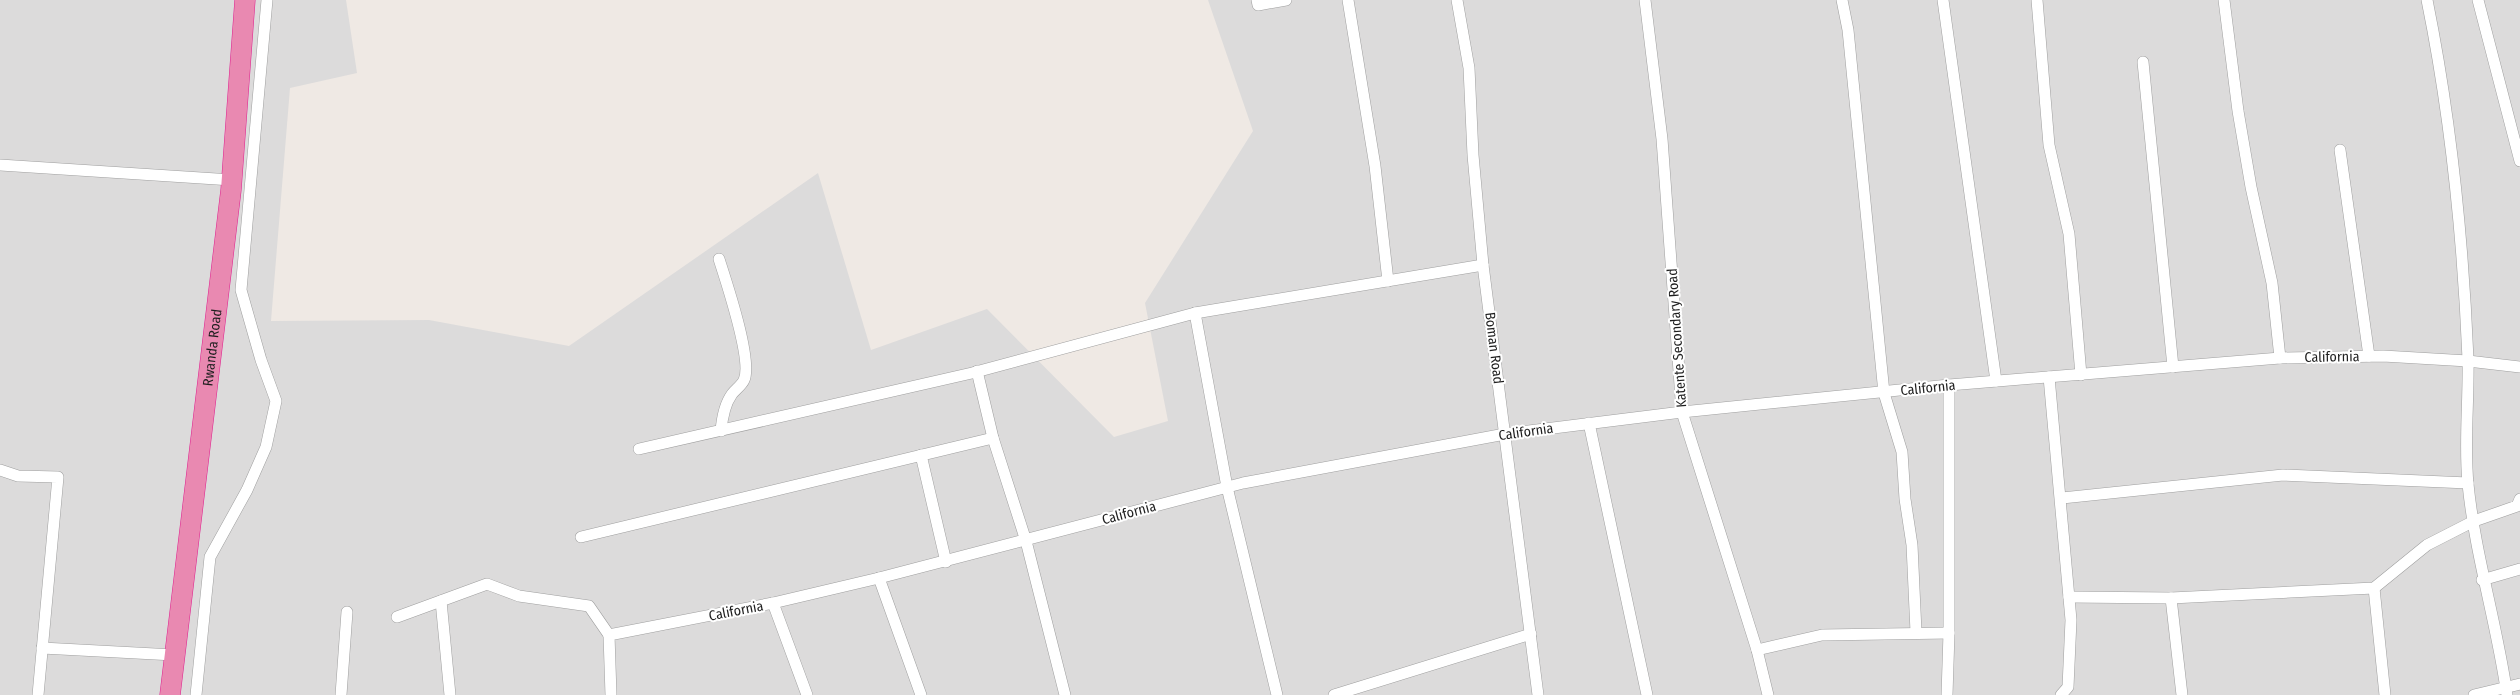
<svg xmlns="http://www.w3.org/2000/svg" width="2520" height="695" viewBox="0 0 2520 695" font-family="'Fira Sans Condensed',sans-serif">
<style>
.residential{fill:#dcdbdb}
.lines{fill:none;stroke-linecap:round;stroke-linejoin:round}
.street-casing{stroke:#9f9f9f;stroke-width:12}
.highway-casing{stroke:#df1f8e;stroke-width:21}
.street{stroke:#fff;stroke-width:11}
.highway{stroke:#e989b1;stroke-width:20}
.labels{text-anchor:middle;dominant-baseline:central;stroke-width:4;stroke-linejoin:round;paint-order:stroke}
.street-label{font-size:14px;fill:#1e1e1e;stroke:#fff}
</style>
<rect width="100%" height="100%" fill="#efe9e4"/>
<path class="residential" d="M0,0H346L357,73L290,88L271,321L429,320L569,346L818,173L871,350L987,309L1114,437L1168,421L1145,303L1253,131L1208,0H2520V695H0Z"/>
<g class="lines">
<defs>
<g id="street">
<path d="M1257,0L1258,5L1286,0"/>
<path d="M1348,0L1375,166L1388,281"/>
<path d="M1457,0L1469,68L1473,155L1483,265L1538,695"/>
<path d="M1645,0L1662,139L1682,412L1757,650L1768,695"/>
<path d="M1842,0L1848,30L1884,393L1902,452L1905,499L1912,545L1916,632"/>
<path d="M1943,0L1996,381"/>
<path d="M2037,0L2049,145L2069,234L2081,375"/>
<path d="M2224,0L2238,111L2251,187L2272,283L2280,358"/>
<path d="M2427,0C2451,118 2463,239 2468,359C2469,400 2464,443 2468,484C2475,555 2497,624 2507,695"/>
<path d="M2478,0L2520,161"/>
<path d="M2143,62L2173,367"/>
<path d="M2340,150L2369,356"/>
<path d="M0,165L232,180"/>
<path d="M719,259C726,281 753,361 744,380C742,385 735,390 732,394C724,405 722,419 721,431"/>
<path d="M1195,313L1227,487L1277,695"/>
<path d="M977,371L993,438L1026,541L1065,695"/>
<path d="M2049,377L2071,620L2068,687L2061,695"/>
<path d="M1589,423L1647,695"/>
<path d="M639,449L972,373L1195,313L1483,265"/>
<path d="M921,455L946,562"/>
<path d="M0,470L18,476L58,477L38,695"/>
<path d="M2062,498L2283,475L2468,483"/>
<path d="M581,537L993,438"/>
<path d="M879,578L921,695"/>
<path d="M2482,580L2520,569"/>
<path d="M2374,588L2385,695"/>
<path d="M2069,597L2171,598L2374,588L2427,545L2474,521L2517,506L2520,499"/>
<path d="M2171,598L2182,695"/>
<path d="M441,601L450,695"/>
<path d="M773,603L807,695"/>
<path d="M397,617L487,584L519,596L589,606L609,635"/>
<path d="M42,648L174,655"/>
<path d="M1757,650L1822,635L1949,633"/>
<path d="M196,695L210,557L247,490L266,447L276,401L261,360L241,290L267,0"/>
<path d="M341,695L347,612"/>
<path d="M611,695L609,635L773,603L879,578L1243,483L1505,434L1682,412L1949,385L2280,358L2383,356L2468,361L2520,367"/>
<path d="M1334,695L1531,634"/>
<path d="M1947,695L1949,633V385"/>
<path d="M2474,695L2520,684"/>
</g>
<g id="highway">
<path id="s1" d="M170,695L231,190L245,0"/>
</g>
</defs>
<use href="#street" class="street-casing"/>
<use href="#highway" class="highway-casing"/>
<use href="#street" class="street"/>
<use href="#highway" class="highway"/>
</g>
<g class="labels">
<g class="street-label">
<text transform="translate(1677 338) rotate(-94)">Katente Secondary Road</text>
<text stroke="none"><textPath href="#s1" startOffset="350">Rwanda Road</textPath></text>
<text transform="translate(1494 348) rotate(83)">Boman Road</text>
<text transform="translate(2332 357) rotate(-1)">California</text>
<text transform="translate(1928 388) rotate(-6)">California</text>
<text transform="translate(1526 432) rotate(-8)">California</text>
<text transform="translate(1129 513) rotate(-15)">California</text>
<text transform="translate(736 611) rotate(-11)">California</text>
</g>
</g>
</svg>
